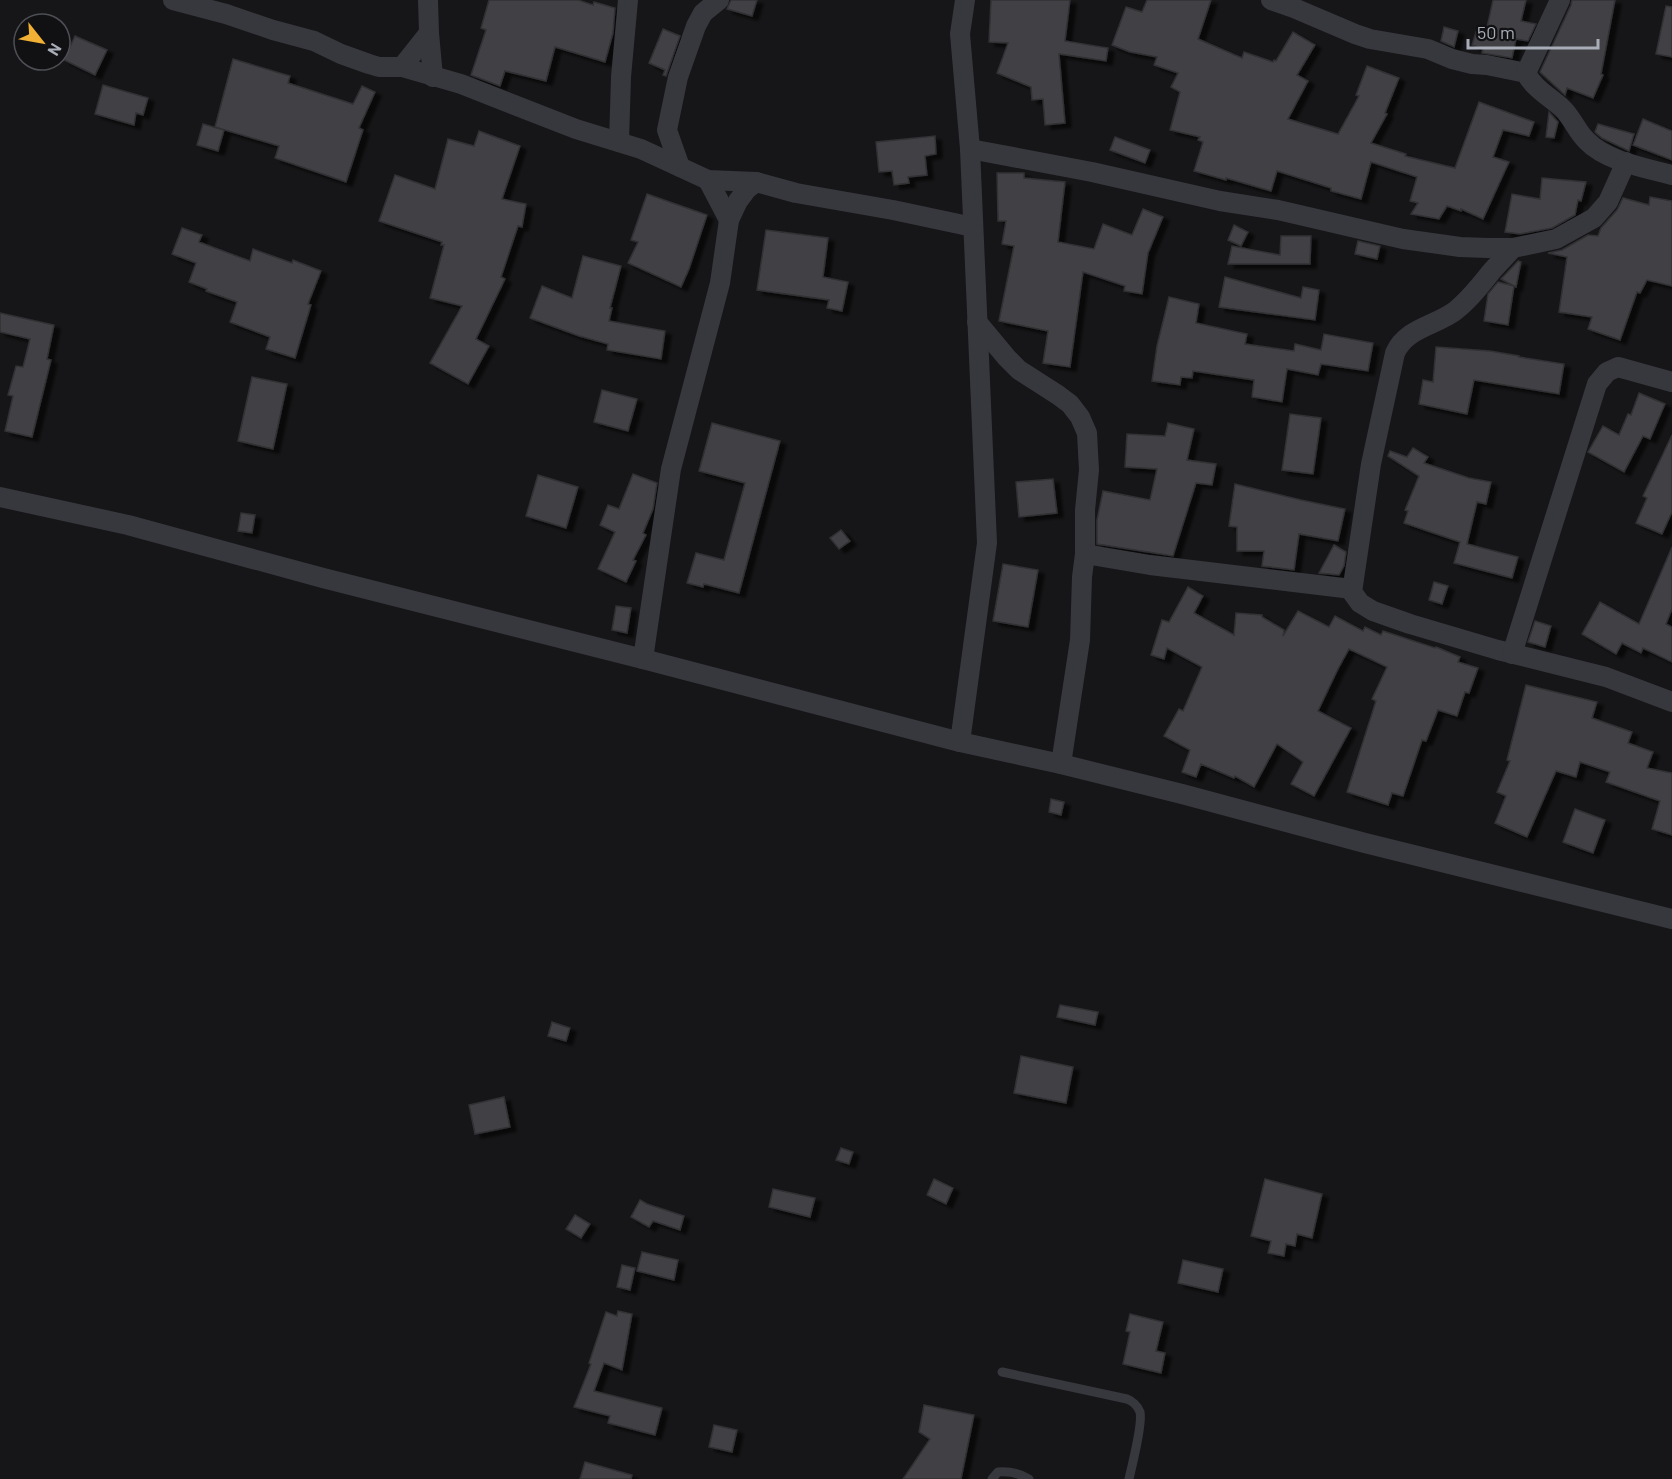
<svg xmlns="http://www.w3.org/2000/svg" width="1672" height="1479" viewBox="0 0 1672 1479" font-family="Barlow,sans-serif">
<style>
.building{fill:#404145;stroke:#303034;stroke-width:1.5;filter:url(#shadow)}
.lines{fill:none;stroke-linecap:round;stroke-linejoin:round}
.lane{stroke:#37383d;stroke-width:9}
.street{stroke:#37383d;stroke-width:20}
</style>
<defs>
<filter id="shadow"><feDropShadow dx="6" dy="4" stdDeviation="1.5" flood-color="#0009"/></filter>
</defs>
<rect width="100%" height="100%" fill="#161618"/>
<g class="building">
<path d="M489,0H578L593,5L594,2L615,8L613,33L605,62L555,47L546,81L505,71L500,86L471,75L486,30L481,28Z"/>
<path d="M731,0H757L752,16L727,9Z"/>
<path d="M991,0H1070L1065,41L1108,48L1106,61L1059,54L1065,123L1045,125L1043,99L1032,100L1031,87L997,73L1008,43L989,42Z"/>
<path d="M1147,0H1211L1198,39L1242,58L1244,52L1273,62L1274,60L1276,61L1293,32L1315,45L1297,75L1308,81L1288,119L1338,134L1359,96L1356,95L1367,66L1399,78L1385,113L1387,114L1371,143L1406,154L1405,156L1455,168L1479,102L1534,122L1529,136L1503,130L1493,157L1509,162L1483,219L1461,209V211L1447,206L1439,219L1411,214L1418,203L1410,201L1417,177L1371,162L1361,199L1331,191V188L1277,171L1271,191L1226,178V180L1194,171L1203,142L1198,140L1200,137L1170,130L1180,92L1171,87L1178,73L1154,65L1157,57L1130,52L1112,45L1126,7L1142,12Z"/>
<path d="M1493,0H1526L1521,21L1536,24L1528,41L1516,39L1512,58L1482,53L1483,49L1472,45L1477,29L1486,32Z"/>
<path d="M1572,0H1615L1601,74L1603,75L1593,98L1567,88L1565,95L1540,72L1571,5Z"/>
<path d="M1666,6L1672,7V57L1656,54Z"/>
<path d="M1444,27L1458,31L1454,47L1441,41Z"/>
<path d="M663,29L680,36L666,76L663,75L665,70L649,63Z"/>
<path d="M75,36L107,50L95,75L64,60Z"/>
<path d="M233,59L290,76L288,83L353,104L362,86L375,92L359,128L363,130L346,182L275,158L279,146L215,127Z"/>
<path d="M103,85L148,98L143,115L136,113L134,125L95,114Z"/>
<path d="M1549,112L1558,122L1554,138L1546,137Z"/>
<path d="M1643,119L1672,131V160L1633,145Z"/>
<path d="M203,124L224,130L218,151L197,145Z"/>
<path d="M1598,124L1634,134L1629,151L1602,138L1595,132Z"/>
<path d="M479,131L520,146L502,199L526,204L522,227L518,226L501,277L505,279L476,339L489,346L468,384L430,363L462,306L430,298L444,245H441L442,242L379,221L395,175L435,189L448,139L474,146Z"/>
<path d="M935,136L936,154L925,156L927,175L908,177L909,183L894,185L892,171L879,172L876,142Z"/>
<path d="M1115,137L1150,150L1145,163L1110,150Z"/>
<path d="M997,173H1024V178L1065,182L1058,242L1094,249L1103,224L1132,235L1143,209L1163,217L1148,253L1142,294L1124,291L1125,286L1083,272L1070,367L1043,363L1048,331L999,321L1014,246L1002,244L1006,221H998Z"/>
<path d="M1542,178L1586,182L1581,201L1578,200L1575,215L1552,228L1520,234L1505,232L1512,194L1540,199Z"/>
<path d="M647,194L707,215L689,269L681,287L628,263L638,242L631,240Z"/>
<path d="M1650,197L1672,201V286L1647,280L1640,293L1637,292L1620,340L1588,329L1592,317L1559,312L1567,257L1548,253L1562,250L1588,235L1598,236L1601,228L1617,210L1623,198L1649,205Z"/>
<path d="M1234,225L1248,232L1241,246L1228,240Z"/>
<path d="M182,228L202,235L199,242L250,261L253,249L292,263L293,260L321,271L308,304L311,305L295,358L266,349L270,337L230,322L237,302L206,291L207,289L189,282L196,263L172,254Z"/>
<path d="M766,230L828,238L823,277L848,282L842,311L827,308L829,300L757,290Z"/>
<path d="M1281,236H1311L1310,264H1228L1232,246L1280,255Z"/>
<path d="M1358,241L1380,246L1377,259L1355,254Z"/>
<path d="M583,256L621,266L610,308H612L609,321L665,331L661,359L607,350L608,344L579,336L530,318L542,286L572,298Z"/>
<path d="M1518,261L1521,262L1516,287L1501,279Z"/>
<path d="M1225,277L1301,298L1303,287L1319,290L1315,320L1219,307Z"/>
<path d="M1498,282L1514,286L1508,325L1484,321L1488,294Z"/>
<path d="M1169,297L1199,304L1196,323L1247,334L1245,344L1294,351L1295,344L1321,350L1324,334L1373,343L1368,371L1321,364L1318,375L1287,369L1282,402L1252,397L1254,380L1193,371L1192,378L1181,377L1180,385L1152,381L1157,346Z"/>
<path d="M0,313L54,325L47,359L51,360L32,437L5,431L13,396L8,395L16,366L23,367L30,339L0,332Z"/>
<path d="M1436,347L1490,351L1519,356V357L1564,364L1559,394L1474,380L1467,414L1419,404L1423,380L1433,382Z"/>
<path d="M252,377L287,384L273,449L238,441Z"/>
<path d="M602,390L637,399L628,431L594,422Z"/>
<path d="M1639,393L1665,404L1650,439L1643,436L1624,472L1588,452L1603,426L1619,435L1628,414L1631,415Z"/>
<path d="M1290,414L1321,418L1313,474L1282,470Z"/>
<path d="M712,423L780,441L739,593L704,584L703,587L687,583L696,553L724,560L745,483L699,471Z"/>
<path d="M1168,423L1194,429L1187,460L1216,464L1212,485L1196,483L1173,556L1097,544V520L1103,491L1150,500L1157,469L1125,467L1127,434L1165,436Z"/>
<path d="M1672,435V512L1662,534L1636,523L1647,498L1643,496Z"/>
<path d="M1413,448L1428,457L1424,463L1469,478L1491,482L1486,504L1477,502L1467,544L1518,557L1512,578L1454,563L1460,542L1404,523L1408,511L1405,510L1419,476L1388,456L1390,451L1407,457Z"/>
<path d="M633,474L657,483L653,509L643,533L646,535L633,560L636,561L626,582L598,569L615,532L600,525L608,505L619,509Z"/>
<path d="M538,475L578,487L566,528L526,516Z"/>
<path d="M1053,479L1057,513L1019,517L1016,482Z"/>
<path d="M1235,484L1301,500L1345,509L1338,541L1299,534L1294,570L1262,566L1264,551H1237V527L1229,526Z"/>
<path d="M241,513L255,515L252,533L238,531Z"/>
<path d="M841,530L850,541L839,549L830,538Z"/>
<path d="M1334,545L1346,552L1344,566L1339,575L1319,573Z"/>
<path d="M1672,547V609L1666,624L1672,627V662L1643,648L1641,653L1622,643L1616,654L1582,634L1600,602L1639,624Z"/>
<path d="M1003,564L1038,570L1028,627L993,621Z"/>
<path d="M1434,582L1448,586L1442,604L1429,600Z"/>
<path d="M1188,587L1203,596L1194,613L1234,635L1236,613L1262,615V617L1284,630L1283,636L1298,611L1329,627L1335,616L1363,631L1365,627L1381,635L1383,631L1435,648L1436,647L1460,657L1458,662L1478,668L1469,693L1465,692L1457,716L1438,710L1426,741L1422,740L1403,796L1392,793L1388,805L1347,792L1376,701L1372,699L1387,667L1349,649L1338,669L1318,711L1351,728L1314,796L1291,784L1303,762L1277,744L1254,787L1235,776L1234,778L1201,764L1196,777L1182,772L1190,750L1164,736L1179,709L1183,711L1202,667L1167,648L1164,659L1151,655L1162,620L1169,622Z"/>
<path d="M616,606L631,608L627,633L612,630Z"/>
<path d="M1535,621L1551,626L1545,647L1528,642Z"/>
<path d="M1526,685L1597,702L1592,718L1632,732L1628,743L1653,752L1647,768L1672,773V835L1652,829L1660,801L1606,782L1610,772L1580,762L1576,777L1556,771L1527,837L1495,823L1506,796L1497,792L1510,761L1507,760Z"/>
<path d="M1051,799L1064,802L1061,815L1049,812Z"/>
<path d="M1575,809L1605,820L1593,853L1563,842Z"/>
<path d="M1060,1005L1098,1012L1095,1025L1057,1017Z"/>
<path d="M552,1022L570,1028L566,1041L548,1036Z"/>
<path d="M1021,1056L1073,1067L1066,1103L1014,1093Z"/>
<path d="M504,1097L510,1127L475,1134L469,1105Z"/>
<path d="M841,1148L853,1152L849,1164L836,1160Z"/>
<path d="M934,1179L953,1188L946,1204L927,1195Z"/>
<path d="M1265,1179L1322,1194L1312,1238L1297,1234L1295,1246L1286,1244L1284,1256L1268,1253L1271,1241L1251,1236Z"/>
<path d="M773,1189L815,1198L810,1217L769,1207Z"/>
<path d="M640,1200L647,1204L684,1216L680,1230L653,1221L649,1227L631,1217Z"/>
<path d="M575,1215L590,1224L581,1238L566,1229Z"/>
<path d="M642,1252L678,1260L674,1280L637,1271Z"/>
<path d="M1183,1260L1223,1269L1218,1292L1178,1283Z"/>
<path d="M622,1265L635,1268L630,1290L617,1287Z"/>
<path d="M618,1311L632,1314L622,1370L604,1363L594,1391L662,1408L655,1435L608,1423L610,1416L574,1407L591,1364L589,1363L606,1312L617,1316Z"/>
<path d="M1130,1314L1163,1322L1156,1351L1165,1353L1161,1373L1123,1364L1130,1332L1126,1331Z"/>
<path d="M924,1405L974,1415L961,1479H903L930,1439L919,1432Z"/>
<path d="M714,1425L737,1430L732,1452L709,1447Z"/>
<path d="M585,1462L632,1475L631,1479H580Z"/>
</g>
<g class="lines">
<g class="lane">
<path d="M1002,1372L1127,1399C1132,1401 1138,1406 1140,1412C1143,1424 1132,1465 1129,1479"/>
<path d="M992,1479L998,1472C1010,1471 1019,1473 1029,1479"/>
</g>
<g class="street">
<path d="M173,0L226,14L273,30L314,41L341,54L369,64L379,67H402L461,84L576,129L641,149L708,180L756,182L796,193L893,210L973,227"/>
<path d="M428,0L429,33L433,77"/>
<path d="M1271,0L1294,8L1355,34L1370,39L1428,49L1452,59L1472,64L1487,65L1526,73C1533,88 1550,97 1562,108C1572,117 1577,132 1587,141C1606,161 1646,168 1672,175"/>
<path d="M402,67L429,33"/>
<path d="M1526,73L1560,0"/>
<path d="M619,142L621,77L628,0"/>
<path d="M970,149L1092,172L1220,201L1278,210L1403,239L1460,247L1488,248H1513L1556,239L1594,218L1608,202L1626,162"/>
<path d="M680,167L667,130L678,77L696,26L703,13L719,0"/>
<path d="M708,180L729,220"/>
<path d="M1513,248C1506,256 1498,264 1491,272C1480,286 1469,300 1455,311C1435,326 1406,328 1395,353L1371,464L1352,592L1360,603L1373,611L1410,624L1498,650L1606,677L1672,702"/>
<path d="M977,322L1007,358L1019,370L1058,395L1070,404L1080,417L1087,433L1089,470L1085,510V554L1082,577L1080,640L1061,764"/>
<path d="M0,497L128,525L323,578L643,659L960,742L1061,764L1182,794L1365,843L1672,919"/>
<path d="M1085,554L1150,565L1352,589"/>
<path d="M1512,654L1597,384L1607,372L1618,367L1672,382"/>
<path d="M643,659L671,469L720,283L729,220L738,201L747,189L756,182"/>
<path d="M960,742L987,543L970,149L960,34L965,0"/>
</g>
</g>
<g transform="translate(42 42) rotate(121)"><circle r="28" fill="#111113" stroke="#4d4f55" stroke-width="1.5"/>
<path d="M0-4.5L10 22L0 15L-10 22Z" fill="#f2b134"/>
<text y="-9" font-size="16" font-weight="bold" text-anchor="middle" fill="#a8adb8">N</text>
</g>
<path d="M1468 39v9h130v-9" fill="none" stroke="#a8adb8" stroke-width="3"/>
<text x="1477" y="39" font-size="18" fill="#a8adb8" stroke="#111113" stroke-width="4.5" paint-order="stroke">50 m</text>
</svg>
